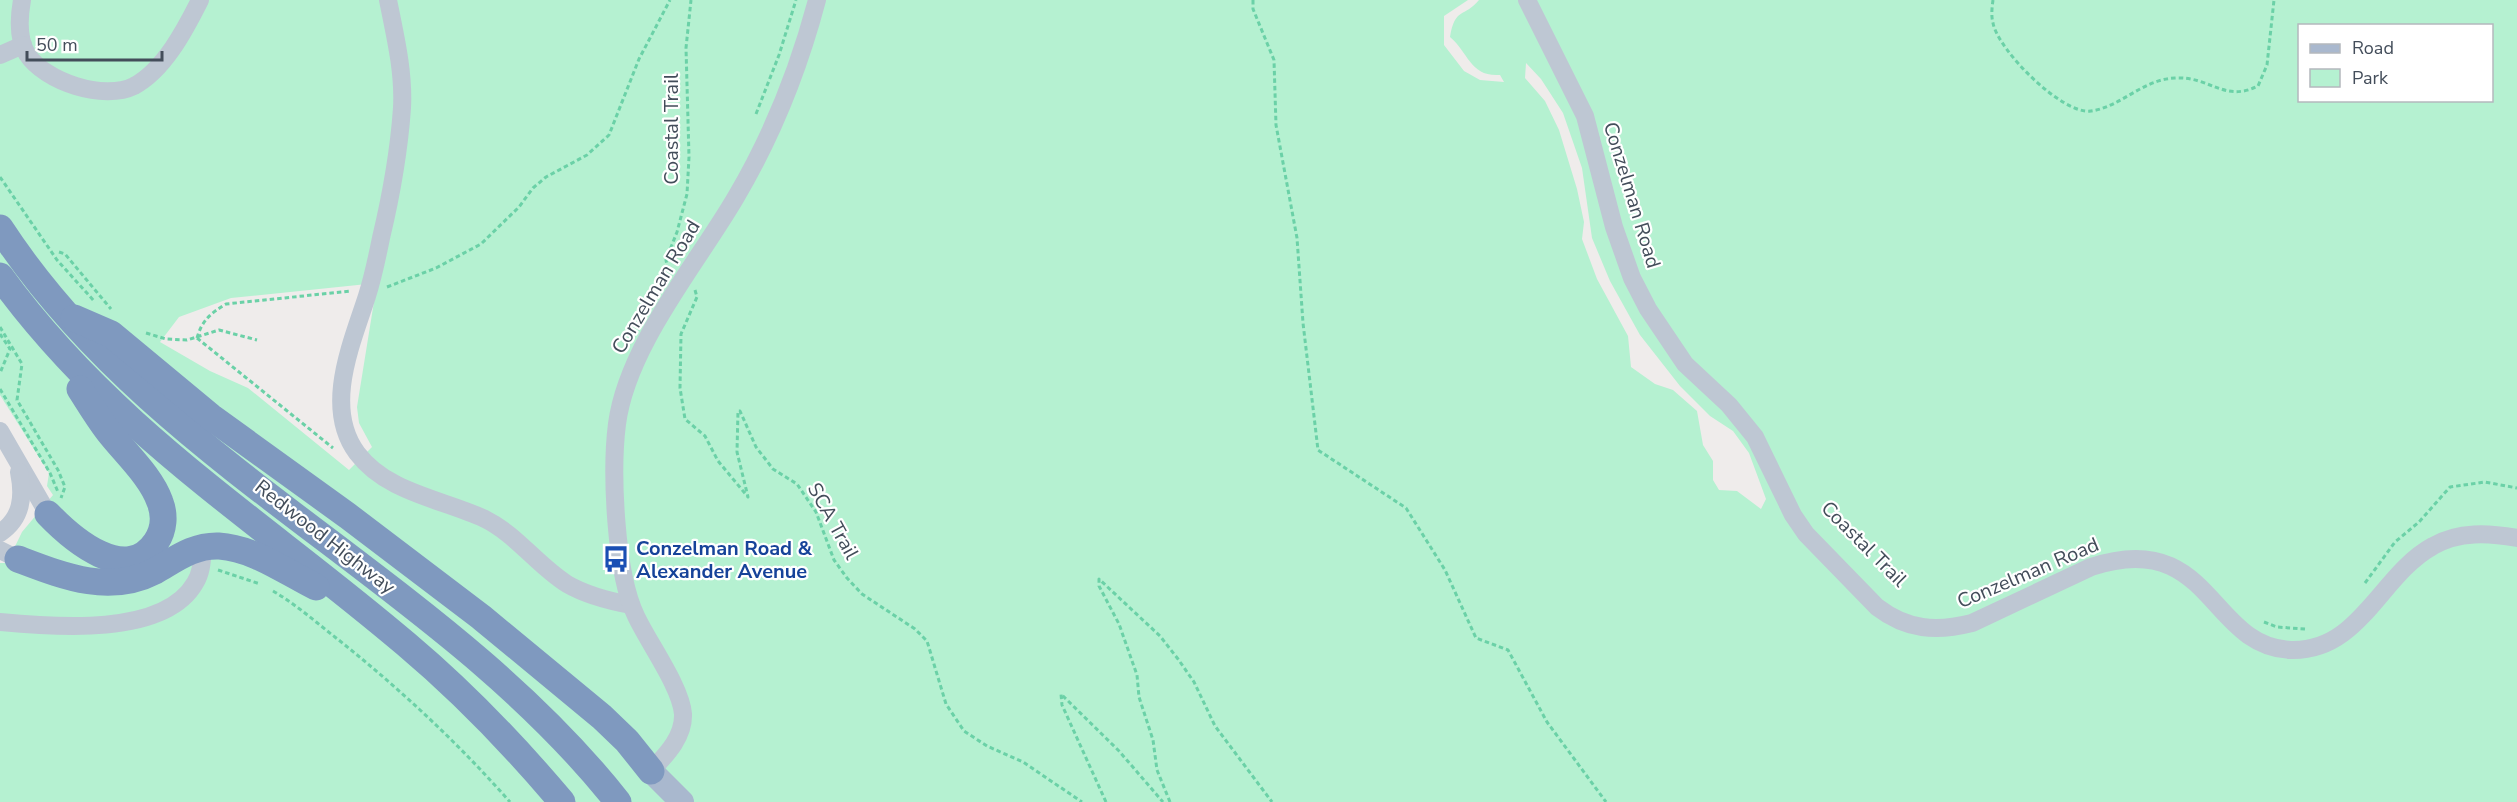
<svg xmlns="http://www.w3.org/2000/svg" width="2517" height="802" viewBox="0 0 2517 802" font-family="'Nunito Sans',sans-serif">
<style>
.green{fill:#b5f1d1;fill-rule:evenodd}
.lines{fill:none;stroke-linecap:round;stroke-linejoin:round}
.path{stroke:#6bd1a7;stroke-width:3;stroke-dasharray:4.5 3;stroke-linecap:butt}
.minor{stroke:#bec7d3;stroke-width:18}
.major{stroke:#a9b8ce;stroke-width:24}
.highway{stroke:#7f99bf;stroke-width:27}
.labels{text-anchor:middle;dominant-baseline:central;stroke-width:4.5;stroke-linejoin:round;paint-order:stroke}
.street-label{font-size:20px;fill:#434d5a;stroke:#fff}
.transit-label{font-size:20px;font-weight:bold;fill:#164399;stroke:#fff;text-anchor:start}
</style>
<rect width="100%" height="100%" fill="#efeceb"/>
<path class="green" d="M0,0H1468L1444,16V45L1464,71L1480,80L1504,82L1500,75C1470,77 1469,53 1450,37C1455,7 1464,18 1479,0H2517V802H0V563H7L22,532L53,495L47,486L49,473L0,395ZM2300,26H2492V100H2300ZM1526,63L1541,79L1563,113L1582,168L1592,238L1610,281L1640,335L1680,386L1710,416L1733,431L1749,453L1766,499L1761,509L1737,491L1719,490L1713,480V461L1703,445L1697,411L1673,390L1655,384L1631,367L1628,336L1597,279L1582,239L1584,222L1577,189L1559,130L1545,101L1525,78ZM377,283L357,407L359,423L372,447L349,470L248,388L210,371L160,342L179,317L231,298Z"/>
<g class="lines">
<g class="path">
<path d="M1253,0V9L1274,60L1276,125L1297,238L1303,323L1318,450L1406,508L1445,570L1476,638L1508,650L1547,722L1606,802"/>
<path d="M1993,0C1992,7 1991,16 1993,23C1998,50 2062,115 2091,111C2121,107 2143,79 2175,78C2210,76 2224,103 2258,86L2267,65L2274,0"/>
<path d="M756,114L779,55L796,0"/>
<path d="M0,177L57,260L95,302"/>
<path d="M59,252L65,254L111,309"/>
<path d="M668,270L666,260L677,232L687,194L689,157L686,48L691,0"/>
<path d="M387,287L436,268L481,244L519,207L533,188L546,177L587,155L609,135L639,59L670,0"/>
<path d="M695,290L697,297L681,334L680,388L685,419L705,436L718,461L748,497L737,452L738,411H740L756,447L773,469L797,484L816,512L834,560L847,578L862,594L915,629L927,641L946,704L964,731L987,746L1023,762L1082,802"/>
<path d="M0,327L22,364L17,400L58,470L65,487L61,498"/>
<path d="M146,333L166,339L187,340L219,330L257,340"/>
<path d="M0,334L10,349L0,373"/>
<path d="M197,338L333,448"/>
<path d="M197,338C202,320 211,313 226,304L351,291"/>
<path d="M0,389L50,473L58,492"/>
<path d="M218,570L260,584"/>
<path d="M2365,583L2395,542L2419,522L2450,487L2485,482L2517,488"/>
<path d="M273,591C297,605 318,624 340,641C401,690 458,743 510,802"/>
<path d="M2264,622L2277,627L2305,629"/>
<path d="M1106,802L1062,705L1061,694L1119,751L1163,802"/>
<path d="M1170,802L1157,770L1153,740L1139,697L1137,675L1119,624L1099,586V579L1160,636L1178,659L1194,682L1215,726L1272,802"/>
</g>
<g class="minor">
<path d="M22,0C19,17 17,38 27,54C45,82 104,101 134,86C164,70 185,30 200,0"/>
<path d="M388,0C395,35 404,72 402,108C399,151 391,196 381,238C377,258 373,277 367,296C352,343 323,407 357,453C387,493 442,499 485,519C517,535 537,565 567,584C586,595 609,601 631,605"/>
<path d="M1527,0L1585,116L1614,227L1632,278L1648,309L1685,364L1729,405L1755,437L1793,515L1806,534L1877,607C1907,630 1936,632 1972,623L2091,567C2212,527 2208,647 2291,650C2360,652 2380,575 2433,546C2459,531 2489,533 2517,538"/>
<path d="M0,55L23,45"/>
<path d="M0,431L48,514"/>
<path d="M0,533C22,518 24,497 19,472"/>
<path d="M0,550L18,559"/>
<path d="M0,622C53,627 164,637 195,583C202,572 202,559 203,547"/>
<path d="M651,771C666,755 684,737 683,714C681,687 648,642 636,616C615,573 611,471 617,424C627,346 697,264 736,197C772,136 799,68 817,0"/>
</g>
<path class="major" d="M651,771L682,802"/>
<g class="highway">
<path d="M0,228C156,467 442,579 618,802"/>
<path d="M0,276C111,430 264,523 406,644C463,692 514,745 562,802"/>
<path d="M74,318L111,334L211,417L348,516L481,617L602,717L627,741L651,771"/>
<path d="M48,514C72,539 126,586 156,542C164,530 165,515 160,502C151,476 125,453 108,431C98,418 89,403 80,389"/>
<path d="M18,559C63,576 109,595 155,571C176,559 194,545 219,546C253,548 286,572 316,587"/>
</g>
</g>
<defs>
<symbol id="bus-bare" viewBox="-9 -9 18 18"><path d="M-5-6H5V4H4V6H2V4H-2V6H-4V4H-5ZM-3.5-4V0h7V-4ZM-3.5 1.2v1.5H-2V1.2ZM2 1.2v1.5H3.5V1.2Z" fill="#1a4fb4" stroke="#fff" stroke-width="2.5" paint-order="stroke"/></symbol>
</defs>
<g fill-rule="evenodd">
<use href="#bus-bare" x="597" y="540" width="38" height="38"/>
</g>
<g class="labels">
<g class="street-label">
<text transform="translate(671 129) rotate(-90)">Coastal Trail</text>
<text transform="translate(1632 195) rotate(73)">Conzelman Road</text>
<text transform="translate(656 287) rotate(-59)">Conzelman Road</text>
<text transform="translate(833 521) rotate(61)">SCA Trail</text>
<text transform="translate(325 537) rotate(38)">Redwood Highway</text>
<text transform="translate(1864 544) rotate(45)">Coastal Trail</text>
<text transform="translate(2028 573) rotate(-23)">Conzelman Road</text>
</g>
<g class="transit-label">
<text x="636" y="548">Conzelman Road &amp;<tspan x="636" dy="23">Alexander Avenue</tspan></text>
</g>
</g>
<rect x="2298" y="24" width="195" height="78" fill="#ffffff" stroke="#b4b8bd" stroke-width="1.5"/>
<rect x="2310" y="44" width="30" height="9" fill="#a9b8ce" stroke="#b4b8bd" stroke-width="1.5"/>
<text x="2352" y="54" font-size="18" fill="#434d5a">Road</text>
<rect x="2310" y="69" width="30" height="18" fill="#b5f1d1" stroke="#b4b8bd" stroke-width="1.5"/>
<text x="2352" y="84" font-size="18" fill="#434d5a">Park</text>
<path d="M27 51v9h135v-9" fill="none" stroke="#434d5a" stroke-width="3"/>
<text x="36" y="51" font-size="18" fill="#434d5a" stroke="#ffffff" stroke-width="4.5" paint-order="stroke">50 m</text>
</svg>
